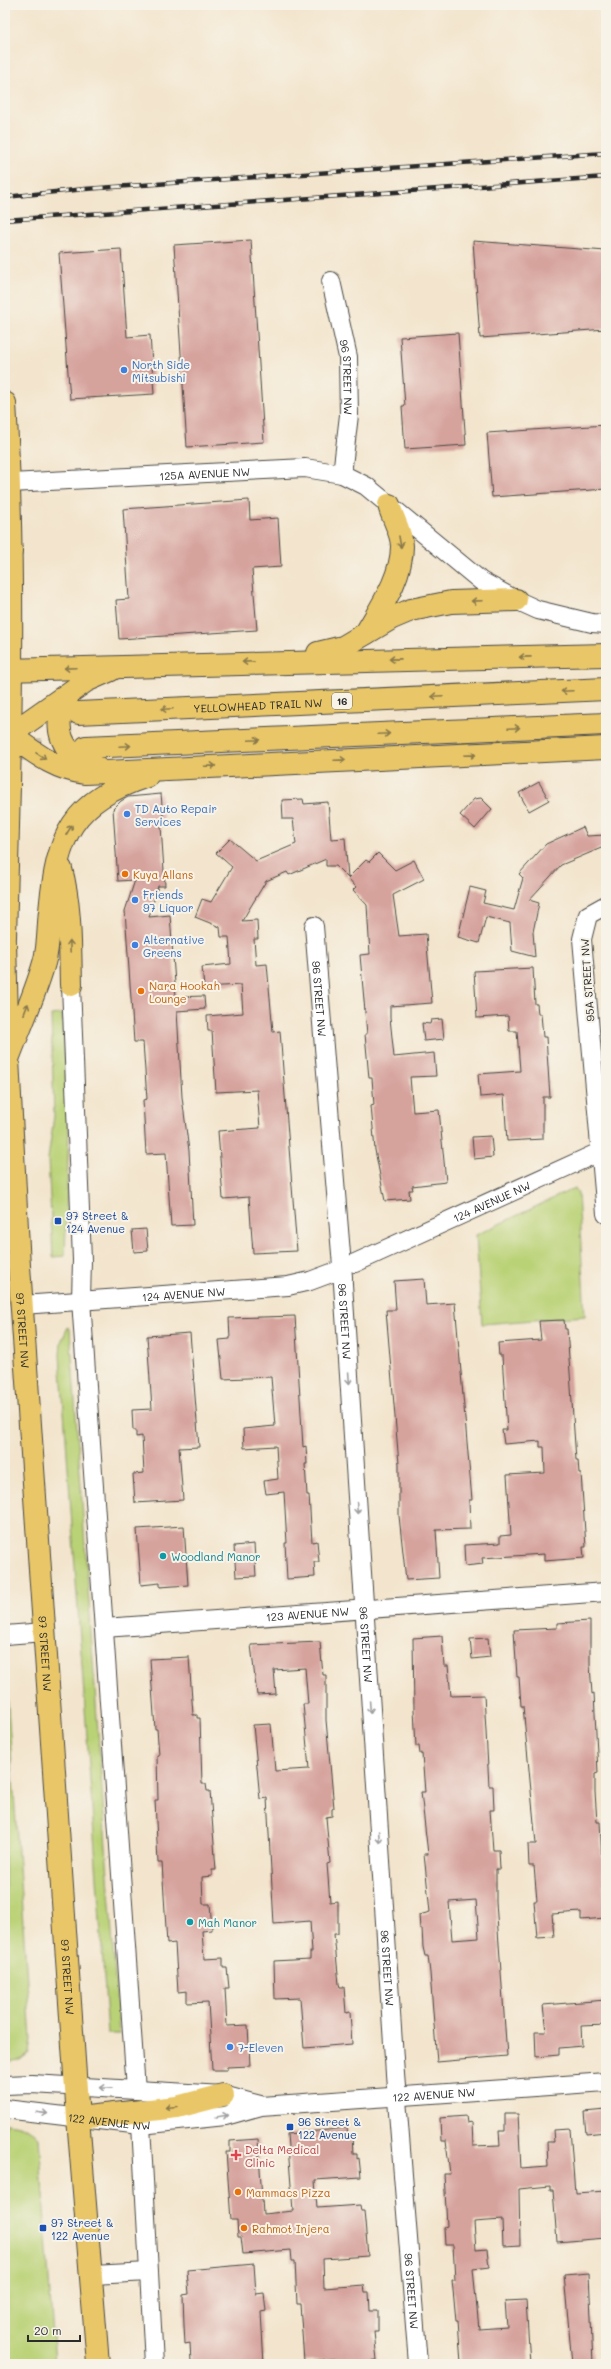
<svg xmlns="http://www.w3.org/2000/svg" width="611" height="2369" viewBox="0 0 611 2369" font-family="Mali,sans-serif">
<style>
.green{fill:#bad276;stroke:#727e50}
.building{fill:#d6a29c;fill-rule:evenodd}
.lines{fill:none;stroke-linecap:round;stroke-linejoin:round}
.highway-tunnel{stroke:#cbc0ad;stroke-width:22;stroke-dasharray:22 11;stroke-linecap:butt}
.minor-casing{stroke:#494743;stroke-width:20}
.major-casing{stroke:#494743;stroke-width:24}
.highway-casing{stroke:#494743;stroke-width:24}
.minor{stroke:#fff;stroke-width:18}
.major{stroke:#e9c769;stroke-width:22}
.highway{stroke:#e9c769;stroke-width:22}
.rail-casing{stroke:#2b2b2b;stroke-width:4.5}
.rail{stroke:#f7f3e8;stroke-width:3;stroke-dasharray:9;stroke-linecap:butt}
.oneway{stroke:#8a794a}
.oneway2{stroke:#a0a0a0}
.shop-dot{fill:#3f7fe0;stroke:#f7f3e8;stroke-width:1.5}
.food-dot{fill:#e8710a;stroke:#f7f3e8;stroke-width:1.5}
.transit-dot{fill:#1a4fb4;stroke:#f7f3e8;stroke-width:1.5}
.culture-dot{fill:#0f9aa8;stroke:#f7f3e8;stroke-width:1.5}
.health-dot{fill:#e0444e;stroke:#f7f3e8;stroke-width:1.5}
.labels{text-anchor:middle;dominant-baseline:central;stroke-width:4;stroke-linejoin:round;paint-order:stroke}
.shield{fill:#f7f3e8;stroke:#686764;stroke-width:1}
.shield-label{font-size:10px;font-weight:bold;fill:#2b2b2b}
.shop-label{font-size:11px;fill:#366cbe;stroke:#f7f3e8;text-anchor:start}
.street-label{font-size:11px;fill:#2b2b2b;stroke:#f7f3e8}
.food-label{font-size:11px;fill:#c56008;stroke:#f7f3e8;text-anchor:start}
.transit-label{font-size:11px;fill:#164399;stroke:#f7f3e8;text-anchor:start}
.culture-label{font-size:11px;fill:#0d838f;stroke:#f7f3e8;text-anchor:start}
.health-label{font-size:11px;fill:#be3a42;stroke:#f7f3e8;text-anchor:start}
</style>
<rect width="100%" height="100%" fill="#f7f3e8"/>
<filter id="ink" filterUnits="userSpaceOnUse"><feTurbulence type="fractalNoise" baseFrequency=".025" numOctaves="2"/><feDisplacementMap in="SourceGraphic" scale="8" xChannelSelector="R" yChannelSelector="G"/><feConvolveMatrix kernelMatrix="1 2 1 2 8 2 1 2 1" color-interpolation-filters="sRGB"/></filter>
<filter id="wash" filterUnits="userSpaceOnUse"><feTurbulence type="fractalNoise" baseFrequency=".012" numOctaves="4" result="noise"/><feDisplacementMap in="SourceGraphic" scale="16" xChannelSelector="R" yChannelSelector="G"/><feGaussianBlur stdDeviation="0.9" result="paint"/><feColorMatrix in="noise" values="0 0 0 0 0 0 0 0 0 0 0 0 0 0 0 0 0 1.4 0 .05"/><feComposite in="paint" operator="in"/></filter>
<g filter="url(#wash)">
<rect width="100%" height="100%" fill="#f3e5cd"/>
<g class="green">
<path d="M62,1014L69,1128L65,1256L53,1257L48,1159L54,1116L51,1015Z"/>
<path d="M575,1188L578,1193L585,1316L482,1324L476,1235Z"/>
<path d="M68,1327L70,1329L119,2034H108L60,1355L61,1342Z"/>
<path d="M5,1664L31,2039L29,2053L20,2060L5,2062Z"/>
<path d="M5,2123C20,2124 28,2127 39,2138L55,2364H7L5,2337Z"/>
</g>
<g id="blocks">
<g class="building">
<path d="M251,240L264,442L187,447L174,245Z"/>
<path d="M473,241L606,251V329L480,338Z"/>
<path d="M121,249L127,337L150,335L154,394L70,399L59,253Z"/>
<path d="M458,333L466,445L405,449L402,406H405L400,337Z"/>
<path d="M606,425V489L492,497L487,433Z"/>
<path d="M249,500L250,520L278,518L281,567L252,569L257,630L119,639L116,600L129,599L123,509Z"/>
<path d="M539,782L549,800L529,811L519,793Z"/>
<path d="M161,794L164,826H161L165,886H158L149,917L170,915L176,997L204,996L205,1009L177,1011L182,1097L189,1151L193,1225L171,1226L166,1153L146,1154L143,1100L147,1099L143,1042H134L125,911L135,880L118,881L113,809L121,801L128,797Z"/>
<path d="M481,798L492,809L475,829L460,815L474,799Z"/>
<path d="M303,799L304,804L328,802L331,839L345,838L348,878L336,866H326V859L289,875L287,872L266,881L242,921L257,920L258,939H254L256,965L267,964L273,1032L280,1031L297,1251L253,1253L249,1197L223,1199L218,1131L260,1128L257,1090L216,1092L212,1031H208L207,1016L243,1013L241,985L204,987L202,967L231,964L229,937H221L220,927L195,917L202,899L211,902L232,867L216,853L230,839L256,861L296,844L293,819H283L282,800Z"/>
<path d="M583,827L587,836L606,835V846L561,865L529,900L539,903L533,932L535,957L512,951L510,923L486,917L479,943L458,937L470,887L486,891L483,903L514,910L523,878L519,874L546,844Z"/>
<path d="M378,853L395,870L414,860L424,879L393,895L399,936L426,934L432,1003L390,1006V1018L394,1057L434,1053L436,1076L410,1077L413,1112L439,1110L446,1182L412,1186L413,1190H409L410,1199L385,1201L375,1150L371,1106L374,1105L372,1078H369L365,1034H367L360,955L370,954L367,905L353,890L356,887L348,878L366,860L369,862Z"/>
<path d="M533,968L535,1004H537L538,1014H541L543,1037H546L550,1097H543V1139L507,1141L504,1095L480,1097L478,1074L520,1071L517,1031H509L508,1016L477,1018L474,971Z"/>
<path d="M442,1019L444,1039L424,1041L422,1023L430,1024L431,1020Z"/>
<path d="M491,1136L493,1157L474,1159L472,1137Z"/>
<path d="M146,1229L148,1251L134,1252L132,1230Z"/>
<path d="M424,1279L426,1305L455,1303L472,1500H469L470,1529L436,1530L439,1578L406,1580L399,1516V1464L386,1310H396L394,1281Z"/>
<path d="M295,1316L303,1447L306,1446L307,1464H305L307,1495H309L312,1542L317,1541L319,1562H314L315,1577L287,1579L285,1543H287L284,1492L266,1494L264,1481L278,1479L276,1446L244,1448L243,1429L275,1426L271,1377L223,1379L219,1340L230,1339L229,1318Z"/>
<path d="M564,1320L565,1329H567L576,1460H578L579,1473H581L586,1547H583L584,1558L544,1561V1554L482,1558L483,1564L465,1566L464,1545L500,1543V1536L511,1535L507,1475L545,1473L544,1447H540V1441L504,1444L502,1430H507L502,1356H499L498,1343L541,1340L539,1321Z"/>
<path d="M190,1333L199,1447L179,1448L183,1500L135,1503L133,1474L144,1473L142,1436L136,1437V1430H133L132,1410L152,1409L147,1336Z"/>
<path d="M184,1526L188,1585L160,1587V1583L141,1585L137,1529Z"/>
<path d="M254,1544L256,1576L236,1577L234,1546Z"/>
<path d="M590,1621V1665L592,1694L594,1693L598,1773L595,1774V1792L597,1822H600L605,1918L581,1920V1912L552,1914L554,1937L537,1938L534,1901H537L534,1866H529L528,1844H536L523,1706H521L519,1677H517L514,1630L557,1628V1623Z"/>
<path d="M442,1636L444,1666H448L451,1696L484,1695L489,1786H493L494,1810H490L493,1850H499L500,1869H496V1902L507,2056L437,2062L430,1973L428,1956H425L423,1947L422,1929H420L419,1915L430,1912L424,1854H428L421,1792H425L422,1754H420L419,1746H416L414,1710L413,1638ZM476,1900L479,1938L452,1940L449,1902Z"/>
<path d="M488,1638L490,1657L472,1659L470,1639Z"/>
<path d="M320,1642L323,1675H326V1720L334,1808L332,1809V1816L326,1817L330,1863L327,1864L330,1902L338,1901V1934H334L339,1984L340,1987H344L346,2013L350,2012L352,2044L304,2048L300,1998L275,1999L274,1961L310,1959V1952H312L310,1921L274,1924L267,1798L260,1799L253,1725L271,1724L275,1771L309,1769L303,1704H308L305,1668L274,1670L276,1694L257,1695L251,1645Z"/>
<path d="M189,1657L193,1715H197V1718H200L202,1784H206L207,1791H210L216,1870H212V1876L202,1877L203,1904H210L212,1930L202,1931L204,1959L223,1958V1968H227L229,1988H225L227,2026L248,2025L250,2066L227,2067V2070H212L208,2002L187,2003V1991L178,1992L175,1943L167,1944L162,1863H158L155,1800H158L157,1755H159L157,1729H155L150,1659Z"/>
<path d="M606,2000V2025L581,2026L582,2046L559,2048V2055L536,2057L535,2032H546L543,2005Z"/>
<path d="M606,2110V2132L586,2134L584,2112Z"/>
<path d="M505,2114H518L521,2169L548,2167L547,2142H554L553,2130L570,2129L575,2193L606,2191V2238L557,2242L553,2190H550V2186L519,2189L520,2245L503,2246L502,2220L474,2222L476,2250L487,2249L489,2267L473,2269L479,2329L507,2327L505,2301L526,2300L530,2364H461L458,2320H456L452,2280H455L453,2245H445L444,2227L447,2226L444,2174H450L446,2141H441L440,2118L466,2116L467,2123L472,2122L473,2146L500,2145L499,2131H505Z"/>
<path d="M347,2128L348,2135L352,2134L353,2154H357V2159L359,2158L361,2177L315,2180L317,2208L360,2205L361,2211H364L368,2256L323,2259L324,2288L364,2285L365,2292H369L370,2311H378V2332H374L377,2360L335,2364L334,2359L304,2361L300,2304H297L295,2261H292L291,2250L243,2254L241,2237H238L237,2220H231L226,2152H230V2141L258,2139L263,2214L293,2211L287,2134Z"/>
<path d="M254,2264L256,2294L264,2293L266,2311L261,2312L264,2364H195V2362H191L190,2343L185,2344L184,2325L183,2295L189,2294L187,2270Z"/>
<path d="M589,2273L593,2364H572L564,2275Z"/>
</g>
</g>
</g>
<g filter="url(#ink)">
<use href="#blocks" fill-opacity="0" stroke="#494743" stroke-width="1"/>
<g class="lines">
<path class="highway-tunnel" d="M20,750L86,747"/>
<defs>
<g id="minor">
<path id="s1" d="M331,281L348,357L349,415L342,474"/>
<path id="s2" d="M10,483L305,468L342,474L366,486L481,581L516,600L538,610L592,623L606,624"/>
<path d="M606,905L588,915L582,939L606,1214"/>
<path id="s3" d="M314,926L343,1278"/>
<path d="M71,985L82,1260L81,1300L136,2090"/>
<path id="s4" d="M355,1263L606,1149"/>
<path id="s5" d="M22,1305L288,1286L310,1281L342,1269L395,2074L418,2364"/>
<path id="s6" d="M104,1628L606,1592"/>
<path d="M5,1635L45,1632"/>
<path d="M5,2085L32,2084L223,2095L260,2105"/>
<path id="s7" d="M5,2109L141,2125L225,2116L261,2106L606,2082"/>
<path d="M141,2125L154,2364"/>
<path d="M93,2275L148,2272"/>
</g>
<g id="major">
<path d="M5,403C16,580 10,759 5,937"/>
<path id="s8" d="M5,942L8,1059L19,1266L78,2118L98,2364"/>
<path d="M78,2118L177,2107L223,2095"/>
</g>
<g id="highway">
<path d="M5,559L11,551"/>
<path d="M366,633C381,607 402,577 402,546C402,533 392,517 389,505"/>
<path d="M318,653L343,647L392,618L411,610L451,602L516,600"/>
<path d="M5,670L606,655"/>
<path d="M69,694C49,728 62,756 97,768"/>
<path id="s9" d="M78,713L606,689"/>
<path d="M9,734C34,752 53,769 85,773L606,748"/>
<path d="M5,738L86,681L111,670"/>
<path d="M86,747L606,724"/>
<path d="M61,869C71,906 70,946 71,985"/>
<path d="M8,1059C20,1027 35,995 44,963C49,947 48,928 50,911C57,835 72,801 147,776"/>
</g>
</defs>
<use href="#minor" class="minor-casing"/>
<use href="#major" class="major-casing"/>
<use href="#highway" class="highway-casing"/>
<use href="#minor" class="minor"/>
<use href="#major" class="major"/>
<use href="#highway" class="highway"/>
<defs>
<g id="rail">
<path d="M5,197L85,189L606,153"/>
<path d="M5,220L606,177"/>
</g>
</defs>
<use href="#rail" class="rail-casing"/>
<use href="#rail" class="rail"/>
</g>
<defs><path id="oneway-shaft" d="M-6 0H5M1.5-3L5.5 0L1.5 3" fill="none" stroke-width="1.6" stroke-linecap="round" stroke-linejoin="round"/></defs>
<g class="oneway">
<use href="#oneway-shaft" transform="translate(400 542) rotate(80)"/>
<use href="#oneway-shaft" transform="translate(477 601) rotate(178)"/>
<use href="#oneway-shaft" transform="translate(525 657) rotate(179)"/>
<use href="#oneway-shaft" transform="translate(395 659) rotate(179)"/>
<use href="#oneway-shaft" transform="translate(248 662) rotate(178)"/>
<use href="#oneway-shaft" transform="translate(70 668) rotate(178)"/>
<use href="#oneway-shaft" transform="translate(567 691) rotate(177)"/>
<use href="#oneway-shaft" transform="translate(437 696) rotate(177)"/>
<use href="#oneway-shaft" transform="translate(167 709) rotate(177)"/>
<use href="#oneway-shaft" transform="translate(514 728) rotate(-3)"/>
<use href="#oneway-shaft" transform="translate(384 734) rotate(-3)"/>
<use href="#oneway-shaft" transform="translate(254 740) rotate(-3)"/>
<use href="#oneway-shaft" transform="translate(125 746) rotate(-3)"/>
<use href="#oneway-shaft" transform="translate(470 755) rotate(-2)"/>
<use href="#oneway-shaft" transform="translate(41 756) rotate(33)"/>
<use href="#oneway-shaft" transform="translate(340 760) rotate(-2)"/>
<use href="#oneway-shaft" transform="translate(210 766) rotate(-2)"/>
<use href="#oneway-shaft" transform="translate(69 830) rotate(-58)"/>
<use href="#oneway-shaft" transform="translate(70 946) rotate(-92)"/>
<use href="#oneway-shaft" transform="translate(26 1009) rotate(-69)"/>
<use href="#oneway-shaft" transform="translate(171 2107) rotate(175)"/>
</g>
<g class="oneway2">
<use href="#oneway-shaft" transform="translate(349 1378) rotate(86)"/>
<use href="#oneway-shaft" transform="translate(357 1508) rotate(86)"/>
<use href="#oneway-shaft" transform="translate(370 1707) rotate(86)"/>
<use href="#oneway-shaft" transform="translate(379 1837) rotate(86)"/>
<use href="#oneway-shaft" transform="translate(106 2088) rotate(-177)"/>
<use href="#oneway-shaft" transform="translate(42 2113) rotate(7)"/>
<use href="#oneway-shaft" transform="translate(222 2116) rotate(-9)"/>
</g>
</g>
<g class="shop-dot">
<circle cx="124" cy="370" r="4"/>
<circle cx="127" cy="814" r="4"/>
<circle cx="135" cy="900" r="4"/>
<circle cx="135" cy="945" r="4"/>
<circle cx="230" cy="2047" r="4"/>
</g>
<g class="food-dot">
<circle cx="125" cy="874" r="4"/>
<circle cx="141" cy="991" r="4"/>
<circle cx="238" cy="2192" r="4"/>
<circle cx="244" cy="2228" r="4"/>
</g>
<g class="transit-dot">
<rect x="54" y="1217" width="8" height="8" rx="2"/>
<rect x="286" y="2123" width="8" height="8" rx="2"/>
<rect x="39" y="2224" width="8" height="8" rx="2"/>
</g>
<g class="culture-dot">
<circle cx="163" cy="1556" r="4"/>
<circle cx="190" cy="1922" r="4"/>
</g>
<path class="health-dot" d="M234 2149h4v4h4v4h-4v4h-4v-4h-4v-4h4z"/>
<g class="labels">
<rect class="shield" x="332" y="693" width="20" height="16" rx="3"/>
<g class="shield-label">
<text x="342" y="701">16</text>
</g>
<g class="shop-label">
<text x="132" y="364">North Side<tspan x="132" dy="13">Mitsubishi</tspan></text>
<text x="135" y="808">TD Auto Repair<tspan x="135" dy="13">Services</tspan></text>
<text x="143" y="894">Friends<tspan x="143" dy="13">97 Liquor</tspan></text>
<text x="143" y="939">Alternative<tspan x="143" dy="13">Greens</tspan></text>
<text x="238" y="2047">7-Eleven</text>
</g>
<g class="street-label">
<text stroke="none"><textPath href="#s1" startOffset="98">96 STREET NW</textPath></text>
<text stroke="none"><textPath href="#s2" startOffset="195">125A AVENUE NW</textPath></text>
<text stroke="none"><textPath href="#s9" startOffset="180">YELLOWHEAD TRAIL NW</textPath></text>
<text transform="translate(587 980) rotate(-94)">95A STREET NW</text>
<text stroke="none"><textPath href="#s3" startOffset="73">96 STREET NW</textPath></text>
<text stroke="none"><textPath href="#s4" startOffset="150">124 AVENUE NW</textPath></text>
<text stroke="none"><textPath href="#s5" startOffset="162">124 AVENUE NW</textPath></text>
<text stroke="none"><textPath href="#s5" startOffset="376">96 STREET NW</textPath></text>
<text stroke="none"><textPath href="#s8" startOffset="389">97 STREET NW</textPath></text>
<text stroke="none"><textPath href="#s6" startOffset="204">123 AVENUE NW</textPath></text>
<text stroke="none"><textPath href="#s5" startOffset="700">96 STREET NW</textPath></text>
<text stroke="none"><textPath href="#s8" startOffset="713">97 STREET NW</textPath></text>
<text stroke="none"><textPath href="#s5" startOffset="1024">96 STREET NW</textPath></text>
<text stroke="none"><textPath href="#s8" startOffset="1037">97 STREET NW</textPath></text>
<text stroke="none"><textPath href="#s7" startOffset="432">122 AVENUE NW</textPath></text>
<text stroke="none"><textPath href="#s7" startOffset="105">122 AVENUE NW</textPath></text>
<text stroke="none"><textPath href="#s5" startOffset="1348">96 STREET NW</textPath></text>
</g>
<g class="food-label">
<text x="133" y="874">Kuya Allans</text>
<text x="149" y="985">Nara Hookah<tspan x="149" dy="13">Lounge</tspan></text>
<text x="246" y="2192">Mammacs Pizza</text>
<text x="252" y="2228">Rahmot Injera</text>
</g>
<g class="transit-label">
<text x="66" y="1215">97 Street &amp;<tspan x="66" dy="13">124 Avenue</tspan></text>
<text x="298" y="2121">96 Street &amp;<tspan x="298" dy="13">122 Avenue</tspan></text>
<text x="51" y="2222">97 Street &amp;<tspan x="51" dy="13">122 Avenue</tspan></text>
</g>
<g class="culture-label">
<text x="171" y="1556">Woodland Manor</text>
<text x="198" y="1922">Mah Manor</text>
</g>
<g class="health-label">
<text x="245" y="2149">Delta Medical<tspan x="245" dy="13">Clinic</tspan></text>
</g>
</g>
<rect width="611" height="2369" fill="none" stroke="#f7f3e8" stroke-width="20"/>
<path d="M28 2335v6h52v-6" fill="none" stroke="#2b2b2b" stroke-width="2"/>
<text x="34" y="2335" font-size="12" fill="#2b2b2b" stroke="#f7f3e8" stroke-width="3" paint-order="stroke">20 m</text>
</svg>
